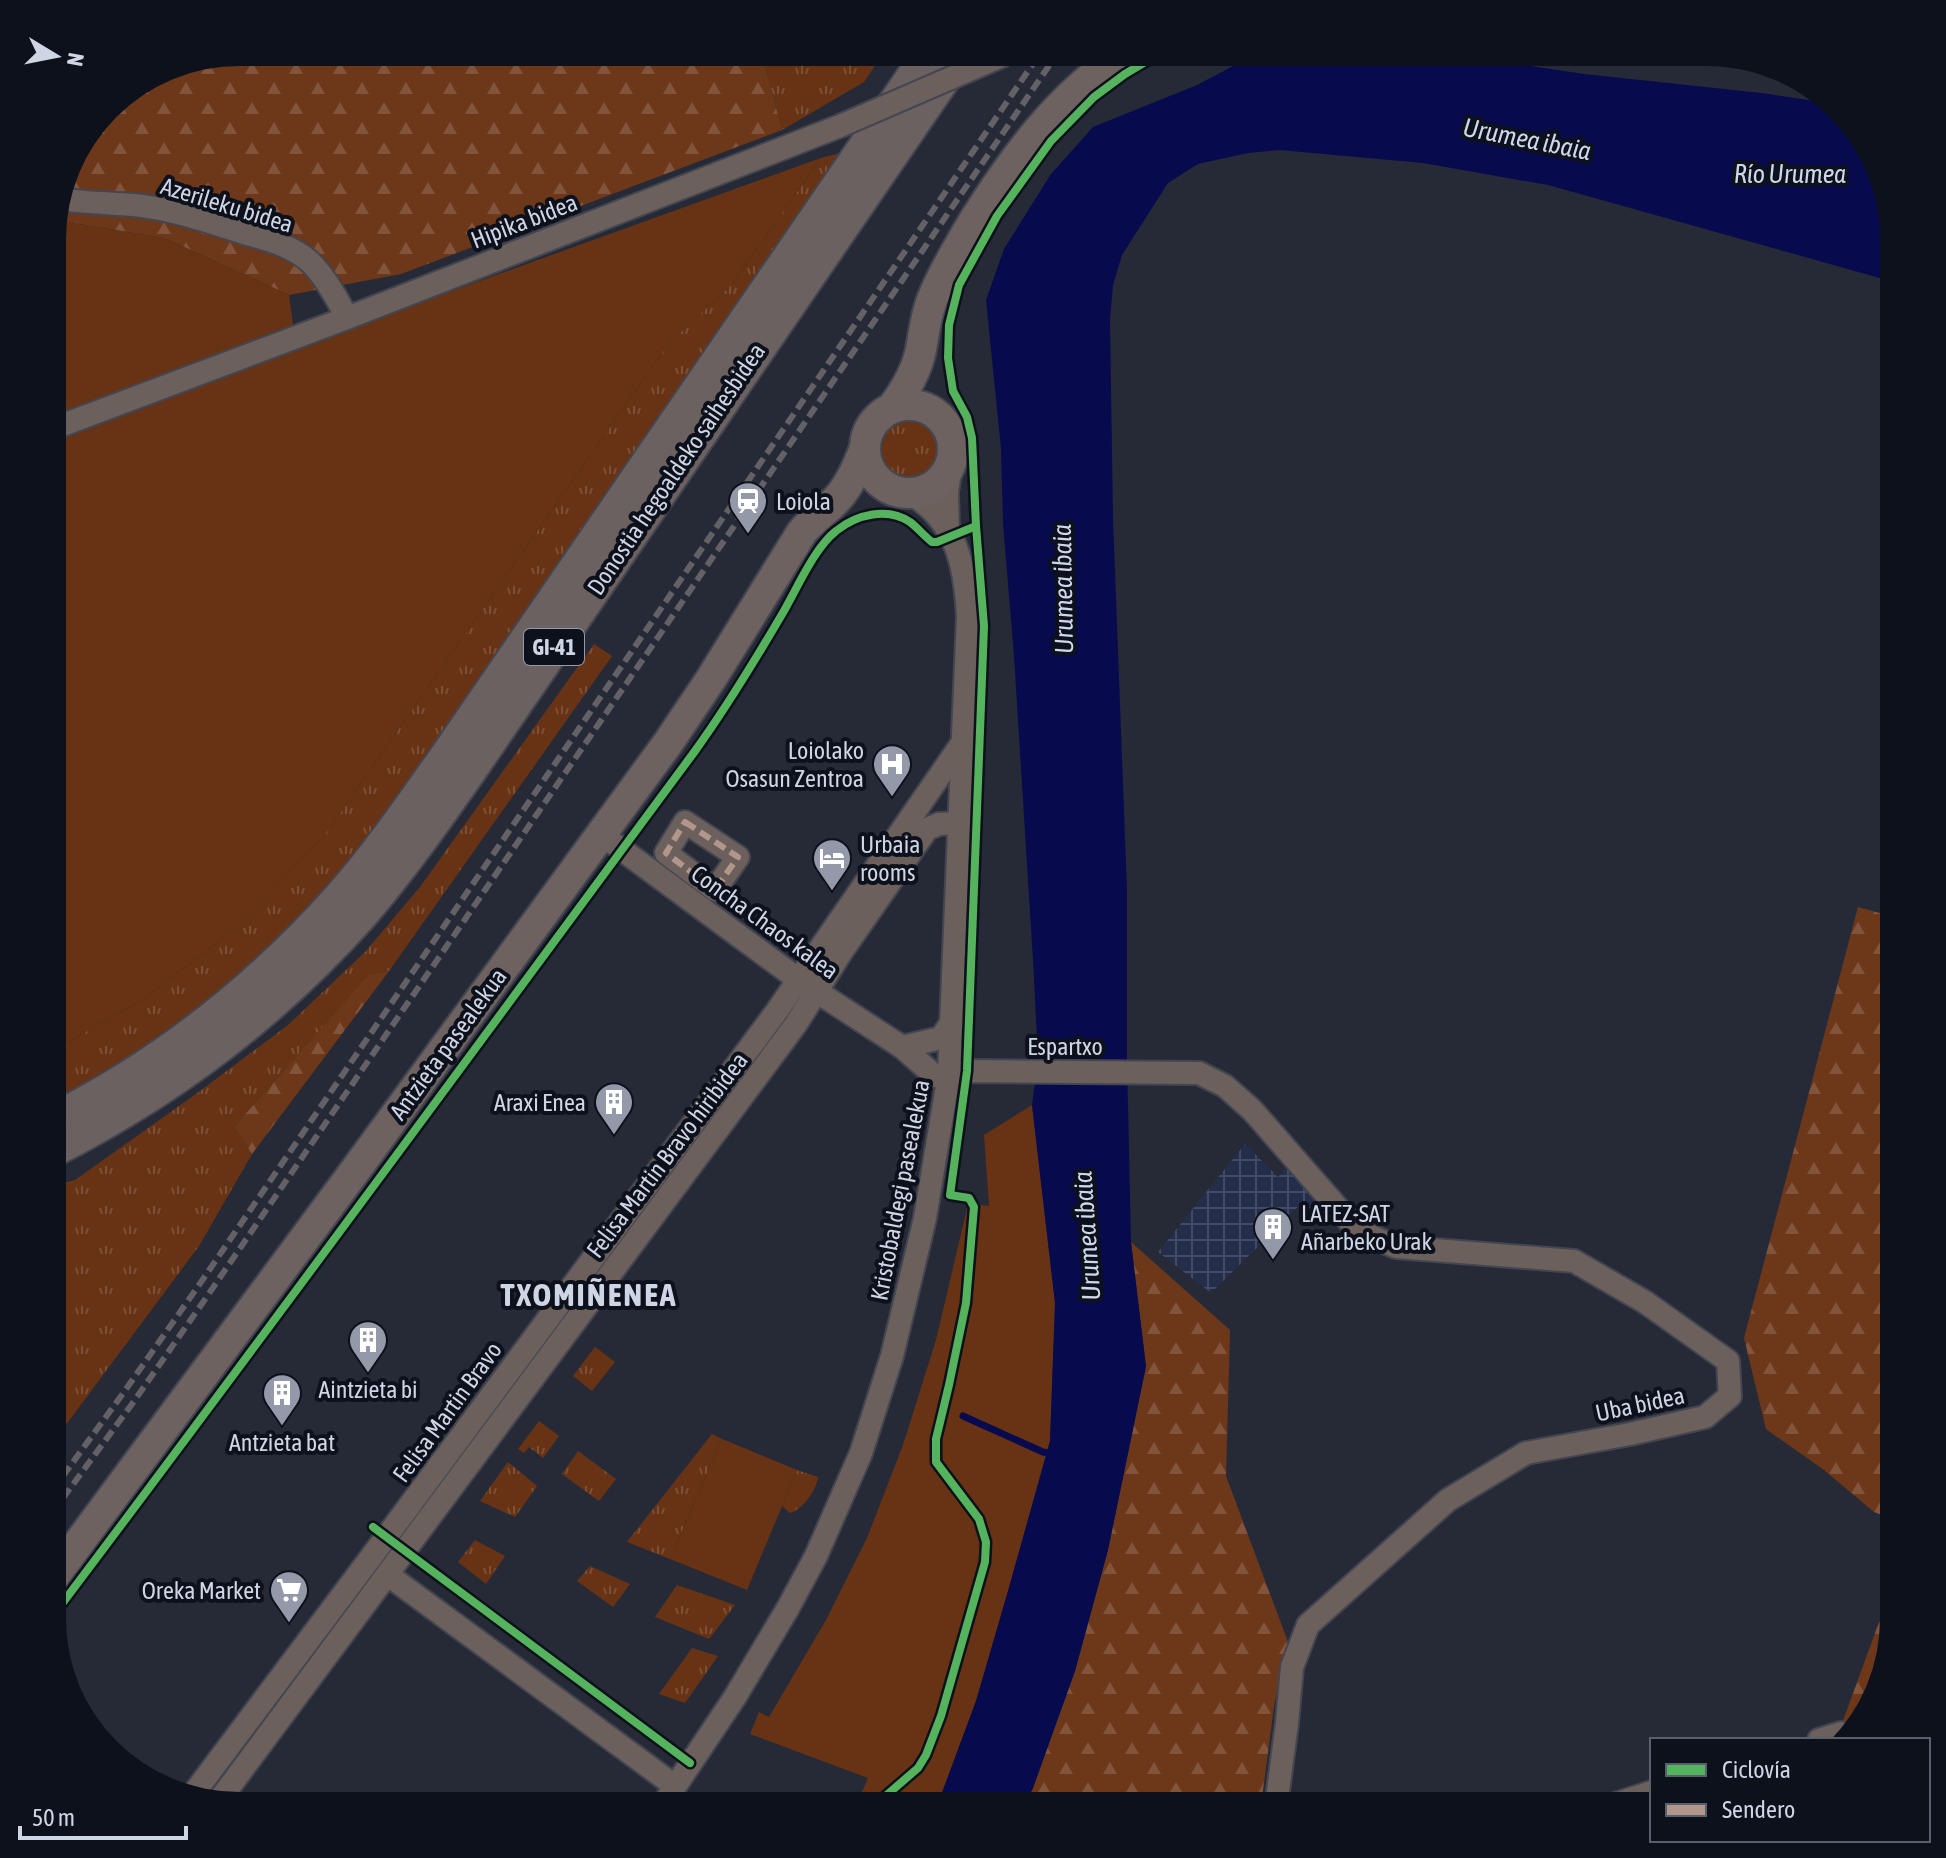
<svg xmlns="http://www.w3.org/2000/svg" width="1946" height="1858" viewBox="0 0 1946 1858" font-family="'Asap Condensed',sans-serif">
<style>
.industrial{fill:url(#industrial-grid)}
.grass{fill:url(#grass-tufts)}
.forest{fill:url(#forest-firs)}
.park{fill:#683314}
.water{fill:#070b4e}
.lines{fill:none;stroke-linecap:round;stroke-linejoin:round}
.stream{stroke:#070b4e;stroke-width:7}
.minor-casing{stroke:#434651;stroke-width:26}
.secondary-casing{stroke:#434651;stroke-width:34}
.primary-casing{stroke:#434651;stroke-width:38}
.minor{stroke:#6b605c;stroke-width:22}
.secondary{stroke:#6d6260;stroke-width:30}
.primary{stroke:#6b6160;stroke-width:34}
.rail{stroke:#646166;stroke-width:6;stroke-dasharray:12 6;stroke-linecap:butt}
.minor-bridge-casing{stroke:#434651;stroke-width:26;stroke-linecap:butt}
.minor-bridge{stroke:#6b605c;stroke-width:22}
.quiet{stroke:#b2968c;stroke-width:6;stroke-dasharray:12 6;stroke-linecap:butt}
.cycleway-casing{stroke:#0c111b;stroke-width:13}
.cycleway{stroke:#56b35d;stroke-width:8}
.labels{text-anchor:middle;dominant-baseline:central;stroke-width:8;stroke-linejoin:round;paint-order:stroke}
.shield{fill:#0c111b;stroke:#949aa8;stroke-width:2}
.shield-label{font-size:22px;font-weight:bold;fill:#ced5e5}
.street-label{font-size:24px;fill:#ced5e5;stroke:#0c111b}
.poi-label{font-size:24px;fill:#ced5e5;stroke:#0c111b;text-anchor:start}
.water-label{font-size:26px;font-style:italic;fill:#ced7ec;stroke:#0c111b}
.district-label{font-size:32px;font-weight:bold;letter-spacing:2px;fill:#ced5e5;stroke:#0c111b}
</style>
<defs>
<pattern id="industrial-grid" width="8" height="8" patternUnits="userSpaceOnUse" patternTransform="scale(2)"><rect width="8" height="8" fill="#242e4a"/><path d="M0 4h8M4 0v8" fill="none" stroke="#434b64"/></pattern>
<pattern id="grass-tufts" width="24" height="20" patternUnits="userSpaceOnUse" patternTransform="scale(2)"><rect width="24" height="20" fill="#683314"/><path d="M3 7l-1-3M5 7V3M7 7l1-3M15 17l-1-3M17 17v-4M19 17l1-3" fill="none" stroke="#7c5036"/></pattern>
<pattern id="forest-firs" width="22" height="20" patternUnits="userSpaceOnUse" patternTransform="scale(2)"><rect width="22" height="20" fill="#6d381a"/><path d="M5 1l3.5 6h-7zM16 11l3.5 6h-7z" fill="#81543b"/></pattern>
</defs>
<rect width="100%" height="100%" fill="#262a37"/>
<path class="industrial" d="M1245,1144L1278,1177L1291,1163L1339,1214L1329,1227L1303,1202L1211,1293L1158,1252Z"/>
<g class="grass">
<path d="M751,52H884L864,82L782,130L764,62Z"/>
<path d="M841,153L497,661L369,838L297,922L226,990L152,1047L52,1107V1051L142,1000L234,930L323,837L669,343L731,285L821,158Z"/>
<circle cx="908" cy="449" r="29"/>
<path d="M594,644L612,656L389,971L369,974L234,1127L252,1154L199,1246L65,1426L52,1428V1186L75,1180L196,1094L288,1025L365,952L420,887Z"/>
<path d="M595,1347L615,1362L592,1391L573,1376Z"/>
<path d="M539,1421L559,1436L543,1458L529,1447L524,1453L518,1449Z"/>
<path d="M712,1434L722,1439L670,1559L627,1542Z"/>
<path d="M578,1451L616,1479L599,1501L562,1474Z"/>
<path d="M508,1462L537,1486L515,1517L480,1501Z"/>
<path d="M797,1470L818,1477C816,1491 803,1509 790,1513L782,1506Z"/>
<path d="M475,1540L505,1556L486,1584L458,1562Z"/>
<path d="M590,1566L630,1584L613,1607L577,1581Z"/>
<path d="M677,1585L735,1605L709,1639L655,1617Z"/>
<path d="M692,1648L718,1656L685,1703L659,1694Z"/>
</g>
<g class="forest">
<path d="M239,52H751L764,62L782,130L401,274L289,295L164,238L54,220L71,156L115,99L168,66Z"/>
<path d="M1858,907L1894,917V1520L1874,1512L1824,1470L1766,1429L1744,1338Z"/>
<path d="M389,971L252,1154L234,1127L369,974Z"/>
<path d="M1131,1242L1230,1330L1226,1476L1288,1642L1274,1706L1261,1806H1024L1033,1788L1075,1671L1108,1550L1146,1367Z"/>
<path d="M1894,1602V1619L1880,1691L1847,1740H1836L1879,1622Z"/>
</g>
<g class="park">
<path d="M821,158L731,285L669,343L323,837L234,930L142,1000L52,1051V226L54,220L164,238L289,295L296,347Z"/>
<path d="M1032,1105L1055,1303L1050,1441L1008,1591L976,1701L937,1806H856L868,1778L750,1734L759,1712L769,1717L826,1620L867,1538L903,1445L936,1340L968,1204L989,1206L984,1135Z"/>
<path d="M722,1439L797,1470L747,1590L670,1559Z"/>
</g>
<path class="water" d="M1271,52L1443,53L1584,74L1762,93L1835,104L1840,107L1880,167L1894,227V282L1548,185L1423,163L1279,150L1248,153L1198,164L1168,183L1122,255L1113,285L1110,319L1113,518L1127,890V1059L1131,1242L1146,1366L1108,1550L1075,1671L1033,1788L1024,1806H937L976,1701L1008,1591L1050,1441L1055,1303L1032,1105L1038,1059L1033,960L1014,656L1003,524L1001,449L986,300L1004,249L1051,174L1093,127L1197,85L1256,54Z"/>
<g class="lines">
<path class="stream" d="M963,1416L1043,1452L1053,1454"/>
<defs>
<g id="minor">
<path d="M60,199C84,203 109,203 134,205C173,209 210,222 247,234C269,240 292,246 309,261C325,276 337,298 347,318"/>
<path d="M52,429L347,318L840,126"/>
<path d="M948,529L947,492L951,466"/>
<path d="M685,822L738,857L715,890L666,853Z"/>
<path d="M602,835L799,980L902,1047L935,1076L967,1071L1199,1073L1225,1086L1252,1110L1357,1230L1396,1247L1574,1261L1645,1302L1728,1361L1730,1396L1705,1417L1630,1434L1526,1453L1448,1500L1308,1625L1292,1667L1287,1723L1276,1806"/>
<path d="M902,1047L941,1038L953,1020"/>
<path d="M388,1575L675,1786"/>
<path d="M1819,1740L1841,1733L1849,1736"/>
<path d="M191,1797L387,1536L777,1011L963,742"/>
<path d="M218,1802L796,1024L842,951L927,829L939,824L960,823"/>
<path d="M662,1806L735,1697L788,1608L816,1556L861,1453L892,1356L925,1218L949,1074L968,616C965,565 957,522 911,494"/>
<path d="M1609,1806L1652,1792"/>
</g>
<g id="secondary">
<circle cx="909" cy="449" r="44"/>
<path d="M892,408C904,392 915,374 920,354C924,335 925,318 932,300C942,274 958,248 972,224C1013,158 1060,94 1126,52"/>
<path d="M52,1579L357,1168L668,743L711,679L802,532C811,522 821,514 831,505C848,490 857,468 865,448"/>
</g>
<g id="primary">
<path d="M52,1121C162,1066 260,988 341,897C380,853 414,803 448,755L931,52"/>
<path d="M52,1150C169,1091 273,1012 360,915C400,869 435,819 470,769L961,52"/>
</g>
</defs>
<use href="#minor" class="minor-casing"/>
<use href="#secondary" class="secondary-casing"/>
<use href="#primary" class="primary-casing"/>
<use href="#minor" class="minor"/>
<use href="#secondary" class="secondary"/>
<use href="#primary" class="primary"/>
<g class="rail">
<path d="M52,1491L124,1392L199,1285L1041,52"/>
<path d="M52,1513L132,1404L208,1295L1057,54"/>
</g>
<defs>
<path id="minor-bridge" d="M840,126L1004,55"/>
</defs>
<use href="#minor-bridge" class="minor-bridge-casing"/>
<use href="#minor-bridge" class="minor-bridge"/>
<path class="quiet" d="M685,822L738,857L715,890L666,853Z"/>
<defs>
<g id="cycleway">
<path d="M1668,52L1779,68"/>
<path d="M373,1527L690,1763"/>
<path d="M52,1617C269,1330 481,1040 695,751C726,708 754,662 781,616C796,591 814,548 836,531C857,514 888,507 910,522C918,528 924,536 932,542H937L976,526L972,438L967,417L953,391L948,358L949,325L959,285L997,216L1051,141L1094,97L1125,74L1162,52"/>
<path d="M874,1806L918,1768L926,1755L941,1716L985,1562L986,1542L979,1519L936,1462V1439L949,1385L966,1303L974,1207L969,1198L950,1195L967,1071L984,626L976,526"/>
</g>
</defs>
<use href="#cycleway" class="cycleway-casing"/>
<use href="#cycleway" class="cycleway"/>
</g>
<defs>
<symbol id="station-pin" viewBox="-11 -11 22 30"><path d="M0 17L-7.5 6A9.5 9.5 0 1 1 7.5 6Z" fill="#9399a8" stroke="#0c111b"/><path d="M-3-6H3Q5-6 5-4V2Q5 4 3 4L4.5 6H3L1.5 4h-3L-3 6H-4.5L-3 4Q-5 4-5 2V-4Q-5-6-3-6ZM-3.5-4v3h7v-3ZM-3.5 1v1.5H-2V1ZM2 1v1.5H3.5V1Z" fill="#fff"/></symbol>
<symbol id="hospital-pin" viewBox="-11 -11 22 30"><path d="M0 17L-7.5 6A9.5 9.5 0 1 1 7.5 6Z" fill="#9399a8" stroke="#0c111b"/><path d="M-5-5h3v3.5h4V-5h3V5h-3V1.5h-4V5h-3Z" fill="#fff"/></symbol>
<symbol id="hotel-pin" viewBox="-11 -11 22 30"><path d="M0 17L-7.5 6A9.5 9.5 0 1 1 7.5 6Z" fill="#9399a8" stroke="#0c111b"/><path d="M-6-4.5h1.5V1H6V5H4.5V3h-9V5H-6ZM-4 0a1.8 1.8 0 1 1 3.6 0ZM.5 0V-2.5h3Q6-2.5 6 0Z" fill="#fff"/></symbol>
<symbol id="building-pin" viewBox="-11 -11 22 30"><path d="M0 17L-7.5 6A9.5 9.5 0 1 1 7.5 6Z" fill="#9399a8" stroke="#0c111b"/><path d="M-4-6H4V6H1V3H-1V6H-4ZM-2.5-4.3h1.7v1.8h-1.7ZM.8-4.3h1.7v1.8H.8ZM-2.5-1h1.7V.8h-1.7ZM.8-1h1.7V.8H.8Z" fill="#fff"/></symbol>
<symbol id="supermarket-pin" viewBox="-11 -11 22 30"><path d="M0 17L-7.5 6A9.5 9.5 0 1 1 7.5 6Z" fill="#9399a8" stroke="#0c111b"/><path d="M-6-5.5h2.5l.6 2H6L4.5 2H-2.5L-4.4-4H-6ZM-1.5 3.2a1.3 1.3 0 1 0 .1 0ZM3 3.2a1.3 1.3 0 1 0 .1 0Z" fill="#fff"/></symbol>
</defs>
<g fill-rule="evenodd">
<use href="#station-pin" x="726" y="479" width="44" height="60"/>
<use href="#hospital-pin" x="870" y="742" width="44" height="60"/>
<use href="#hotel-pin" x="810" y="836" width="44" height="60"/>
<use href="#building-pin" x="592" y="1080" width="44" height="60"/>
<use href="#building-pin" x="1251" y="1205" width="44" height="60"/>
<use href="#building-pin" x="346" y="1318" width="44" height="60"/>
<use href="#building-pin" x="260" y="1371" width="44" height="60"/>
<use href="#supermarket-pin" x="267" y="1568" width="44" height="60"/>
</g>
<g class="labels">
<rect class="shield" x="524" y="629" width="60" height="36" rx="6"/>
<g class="shield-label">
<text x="554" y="647">GI-41</text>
</g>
<g class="street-label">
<text transform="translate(227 205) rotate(17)">Azerileku bidea</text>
<text transform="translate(524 221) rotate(-21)">Hipika bidea</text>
<text transform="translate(676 469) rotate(-56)">Donostia hegoaldeko saihesbidea</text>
<text transform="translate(765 922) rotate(36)">Concha Chaos kalea</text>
<text transform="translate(448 1044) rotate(-54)">Antzieta pasealekua</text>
<text x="1065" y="1046">Espartxo</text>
<text transform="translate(667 1155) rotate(-53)">Felisa Martin Bravo hiribidea</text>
<text transform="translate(900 1190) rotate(-79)">Kristobaldegi pasealekua</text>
<text transform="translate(1640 1404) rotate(-12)">Uba bidea</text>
<text transform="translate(447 1412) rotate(-54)">Felisa Martin Bravo</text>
</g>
<g class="poi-label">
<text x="776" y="501">Loiola</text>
<text x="864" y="750" text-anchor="end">Loiolako<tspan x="864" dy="28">Osasun Zentroa</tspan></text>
<text x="860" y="844">Urbaia<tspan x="860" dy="28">rooms</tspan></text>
<text x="586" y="1102" text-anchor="end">Araxi Enea</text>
<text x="1301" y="1213">LATEZ-SAT<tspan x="1301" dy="28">Añarbeko Urak</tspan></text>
<text x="368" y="1389" text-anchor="middle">Aintzieta bi</text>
<text x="282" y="1442" text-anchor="middle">Antzieta bat</text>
<text x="261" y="1590" text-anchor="end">Oreka Market</text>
</g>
<g class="water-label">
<text transform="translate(1527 139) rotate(11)">Urumea ibaia</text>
<text x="1790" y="174">Río Urumea</text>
<text transform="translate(1063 589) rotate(-91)">Urumea ibaia</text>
<text transform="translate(1087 1236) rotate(-94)">Urumea ibaia</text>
</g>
<g class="district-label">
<text x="589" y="1294">TXOMIÑENEA</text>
</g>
</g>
<path d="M0 0H1946V1858H0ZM239 66H1707A173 173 0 0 1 1880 239V1619A173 173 0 0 1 1707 1792H239A173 173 0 0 1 66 1619V239A173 173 0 0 1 239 66Z" fill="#0c111b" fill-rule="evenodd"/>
<rect x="1650" y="1738" width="280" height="104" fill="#0c111b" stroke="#5a5f6c" stroke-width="2"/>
<rect x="1666" y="1764" width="40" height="12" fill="#56b35d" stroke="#5a5f6c" stroke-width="2"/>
<text x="1722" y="1778" font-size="24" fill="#ced5e5">Ciclovía</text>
<rect x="1666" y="1804" width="40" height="12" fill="#b2968c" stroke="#5a5f6c" stroke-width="2"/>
<text x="1722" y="1818" font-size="24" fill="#ced5e5">Sendero</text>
<g transform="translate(56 56) rotate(100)" stroke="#0c111b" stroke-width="6" paint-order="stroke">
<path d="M0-6L14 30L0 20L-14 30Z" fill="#ced5e5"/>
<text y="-12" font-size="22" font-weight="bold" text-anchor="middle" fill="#ced5e5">N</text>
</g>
<path d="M20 1826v12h166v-12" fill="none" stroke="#ced5e5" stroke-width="4"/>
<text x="32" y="1826" font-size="24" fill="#ced5e5" stroke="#0c111b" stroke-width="6" paint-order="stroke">50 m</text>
</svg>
